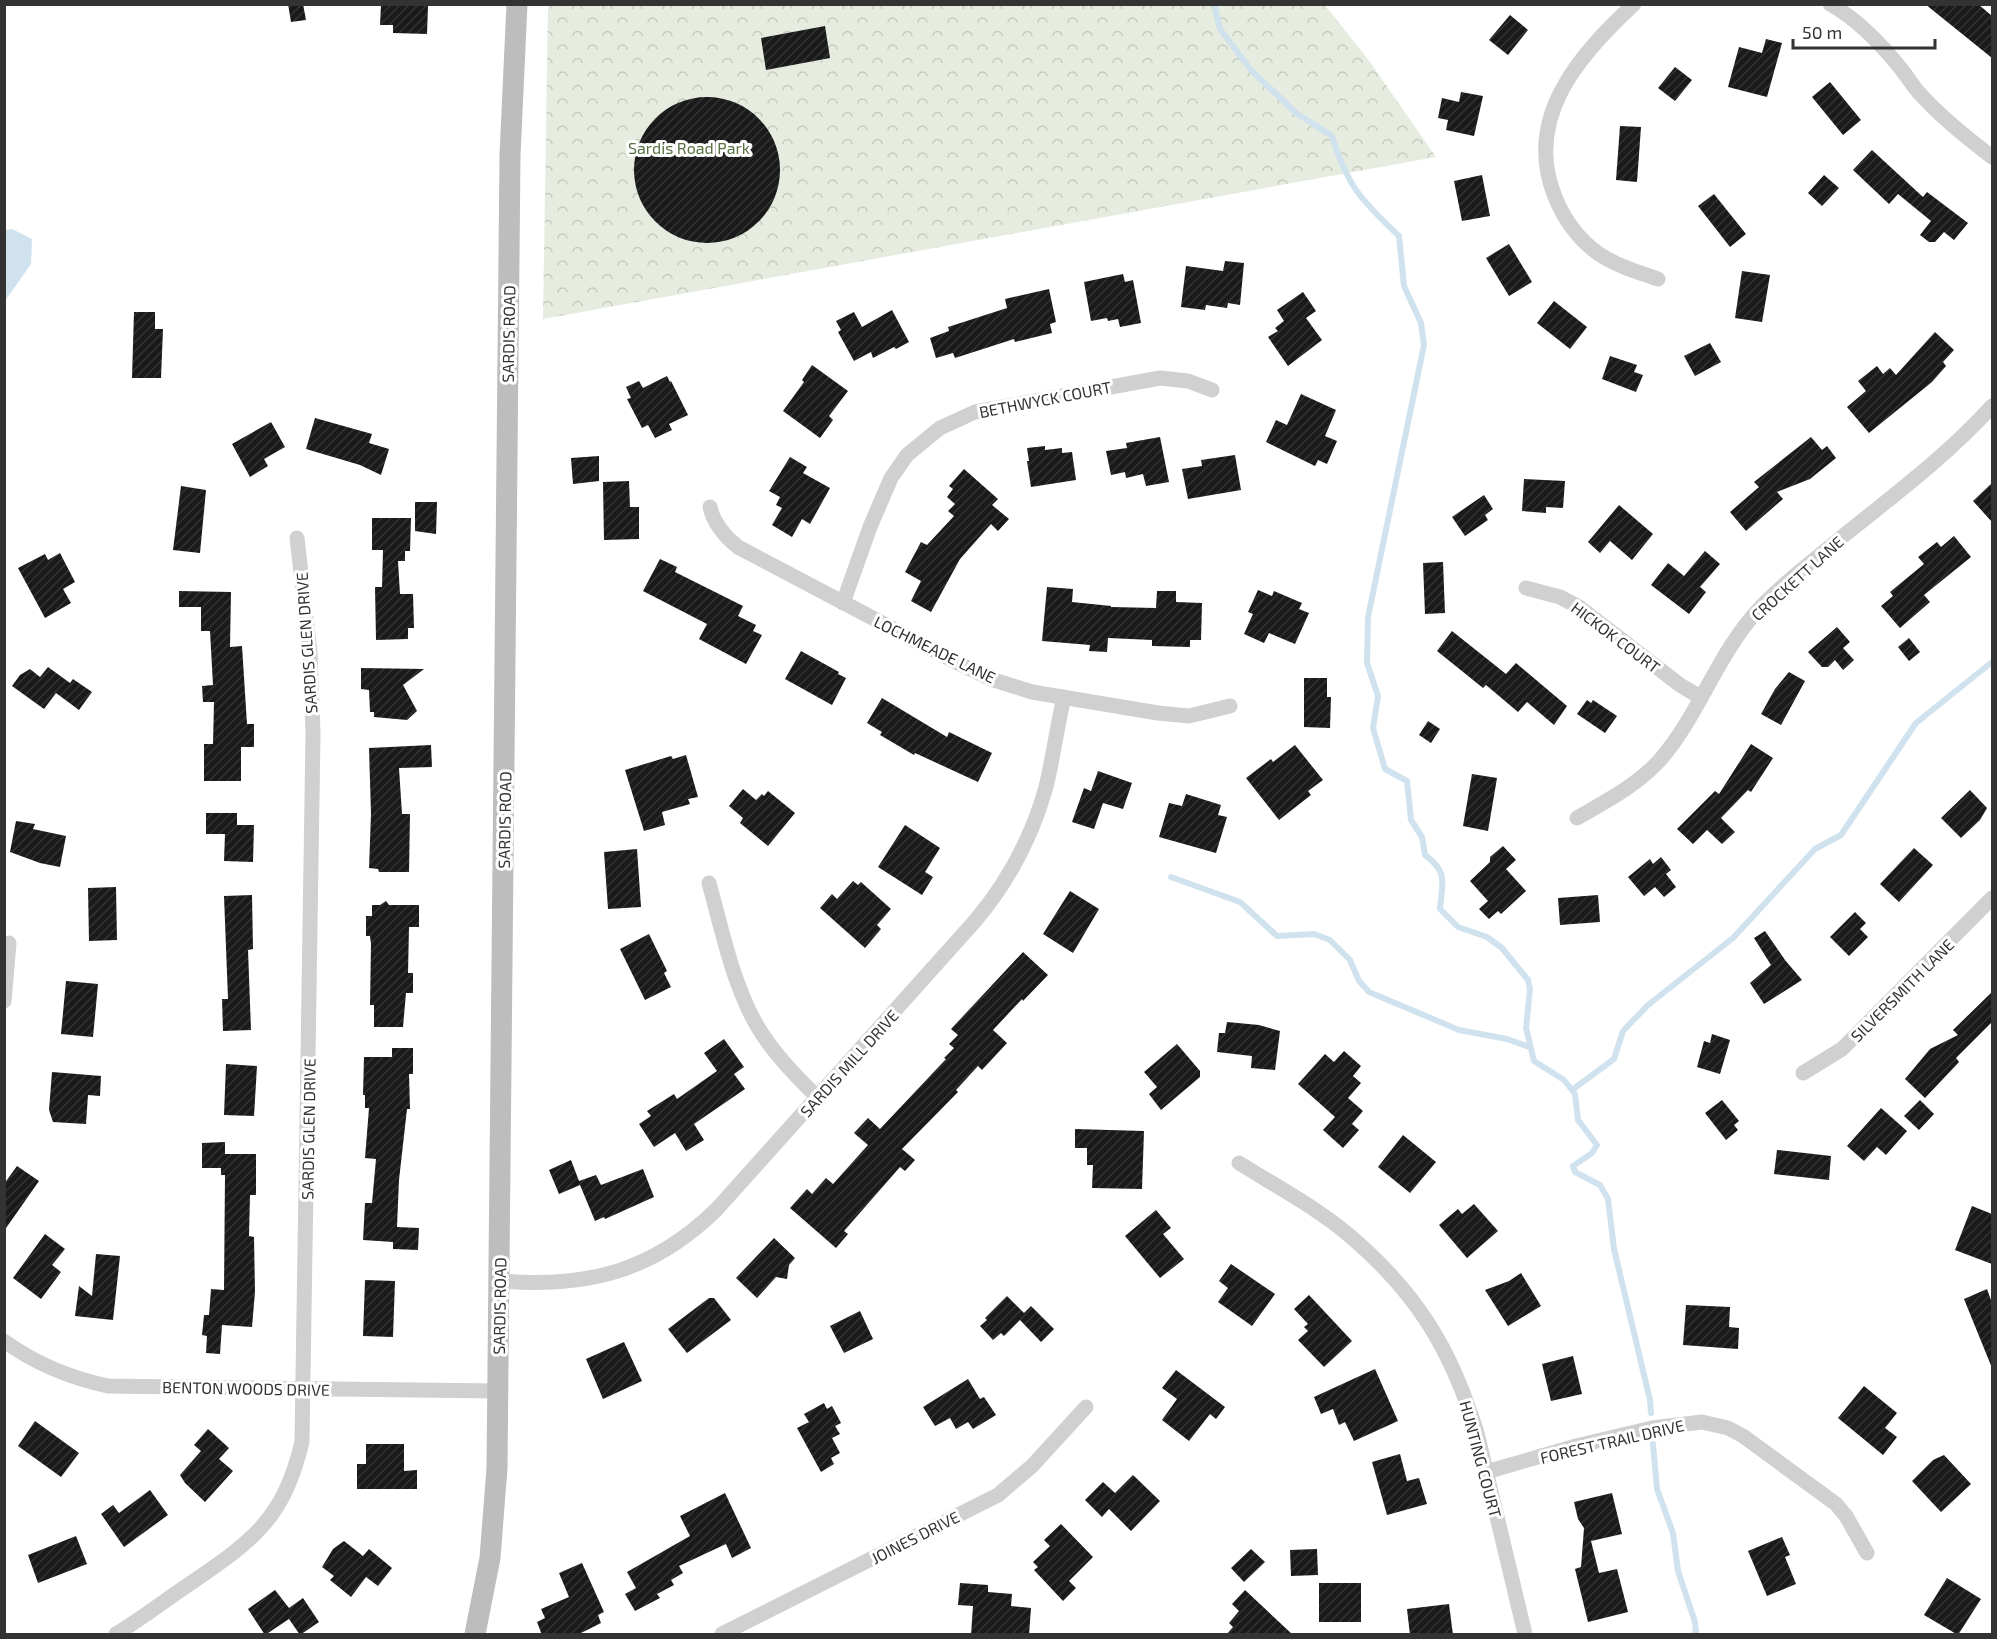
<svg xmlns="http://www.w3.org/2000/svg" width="1997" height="1639" viewBox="0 0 1997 1639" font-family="'Exo 2',sans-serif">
<defs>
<pattern id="park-crowns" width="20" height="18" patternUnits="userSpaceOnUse" patternTransform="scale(1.5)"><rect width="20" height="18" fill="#e6ecdf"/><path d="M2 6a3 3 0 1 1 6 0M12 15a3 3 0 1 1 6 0" fill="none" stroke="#c6cbc0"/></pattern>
<pattern id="building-hatch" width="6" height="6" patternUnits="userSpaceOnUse" patternTransform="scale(1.5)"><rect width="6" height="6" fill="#1a1a1a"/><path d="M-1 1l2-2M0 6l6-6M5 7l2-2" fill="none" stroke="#333"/></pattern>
</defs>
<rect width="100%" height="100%" fill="#fff"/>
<polygon fill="url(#park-crowns)" points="548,5 1325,5 1370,62 1436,157 543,319"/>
<polygon fill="#cfe2ee" points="12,229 32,239 31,264 5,301 5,230"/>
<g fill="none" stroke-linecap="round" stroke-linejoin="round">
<g stroke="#cfe2ee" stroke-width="6">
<path d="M1214 4 1220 29 1251 70 1296 113 1332 136C1347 186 1362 201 1399 236L1404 286 1421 323 1424 345 1368 617 1367 663 1378 696 1373 728 1385 769 1407 781 1411 820 1422 837 1425 855C1449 873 1442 882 1440 909L1458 927 1487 937 1502 948 1528 980 1530 989 1526 1028 1534 1061 1564 1080 1572 1090 1575 1094 1578 1120 1597 1145 1592 1153 1573 1166 1575 1172 1600 1185 1608 1199 1614 1249 1650 1400 1651 1413"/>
<polyline points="1171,877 1240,902 1277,936 1314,934 1330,940 1350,960 1359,981 1369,992 1459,1030 1507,1039 1529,1047"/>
<polyline points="1572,1090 1614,1059 1623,1031 1648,1005 1733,938 1815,849 1841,835 1916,723 1992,662"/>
<polyline points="1653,1444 1657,1489 1673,1533 1678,1571 1695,1622 1696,1632 1694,1634"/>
</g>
</g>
<g fill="url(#building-hatch)">
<polygon points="288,4 303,4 306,20 291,22"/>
<polygon points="1925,4 1978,4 1992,16 1992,58"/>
<polygon points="381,5 428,6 427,34 393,33 393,25 380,25"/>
<polygon points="1510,15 1528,30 1508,55 1489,40"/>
<polygon points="825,26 830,58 766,70 761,38"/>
<polygon points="1766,39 1782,43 1767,97 1728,87 1739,47 1762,53"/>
<polygon points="1675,67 1692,80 1675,101 1658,88"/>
<polygon points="1830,82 1861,120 1843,135 1812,97"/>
<polygon points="1461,92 1483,96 1474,136 1446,130 1448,120 1438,118 1442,98 1459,102"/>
<circle cx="707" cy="170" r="73"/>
<polygon points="1620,126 1641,127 1637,182 1616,180"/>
<polygon points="1872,150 1923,197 1927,192 1968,223 1954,240 1944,232 1935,242 1929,242 1920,235 1931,221 1898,194 1889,204 1853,170"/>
<polygon points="1482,175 1490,216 1462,221 1454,181"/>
<polygon points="1824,175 1839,188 1822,206 1808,193"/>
<polygon points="1714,194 1746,234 1730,247 1698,206"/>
<polygon points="1509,244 1532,282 1509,296 1486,258"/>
<polygon points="1225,261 1244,263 1240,305 1228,303 1227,308 1206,305 1205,310 1181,307 1186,266 1223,271"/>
<polygon points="1742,271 1770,275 1762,322 1735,318"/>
<polygon points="1123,274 1125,282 1133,280 1141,323 1120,327 1118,319 1108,321 1107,318 1091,321 1084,282"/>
<polygon points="1049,289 1056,322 1050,324 1052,333 1015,342 1014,339 955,358 953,353 936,358 930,338 949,331 948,327 1007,308 1005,299"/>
<polygon points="1303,292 1316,311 1306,318 1322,340 1288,366 1268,337 1278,331 1275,328 1284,321 1277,310"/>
<polygon points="1554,301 1587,327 1570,349 1537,323"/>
<polygon points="892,310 909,342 896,349 894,347 873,358 871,352 854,361 838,332 841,330 836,321 854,312 862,327"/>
<polygon points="134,312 155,312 155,329 163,329 161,378 132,378"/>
<polygon points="1935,332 1954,350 1943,362 1946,366 1932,382 1869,433 1847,407 1866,391 1858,381 1877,366 1883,374 1890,368 1896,375"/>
<polygon points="1710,343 1721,362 1695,376 1684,356"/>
<polygon points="1610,356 1637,365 1634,372 1643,375 1636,392 1602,379"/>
<polygon points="812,365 848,391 829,416 833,420 820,438 783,411 804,382 802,380"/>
<polygon points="667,376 670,382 671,381 688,415 669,424 672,430 655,438 648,425 642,428 627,399 631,398 626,387 639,381 643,388"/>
<polygon points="1301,394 1336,410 1325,436 1337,441 1327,464 1318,460 1315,466 1266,442 1276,420 1287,425"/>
<polygon points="315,418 372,434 369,443 389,449 381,475 360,465 306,449"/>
<polygon points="271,422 285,447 264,459 268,466 250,477 232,444"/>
<polygon points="1160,437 1169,482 1146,486 1143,474 1126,478 1125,472 1111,475 1106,451 1127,448 1126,443"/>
<polygon points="1811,437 1822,450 1827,446 1836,458 1810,479 1777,492 1783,499 1746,531 1730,512 1759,487 1754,482"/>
<polygon points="1045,446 1045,450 1062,448 1062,453 1072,452 1076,480 1031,487 1027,461 1029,461 1027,448"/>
<polygon points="1235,455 1241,490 1188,499 1182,469 1202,466 1201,460"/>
<polygon points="599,456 599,481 573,484 571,458"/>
<polygon points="790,457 807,467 803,473 830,488 810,524 802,519 792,537 772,525 782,508 776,505 780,497 769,491"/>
<polygon points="964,469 998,499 992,505 1009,519 998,531 991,524 960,559 931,612 911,601 921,581 905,572 921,542 927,545 954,516 948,511 955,504 947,497 953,489 949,486"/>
<polygon points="1524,479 1565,481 1563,508 1546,507 1546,513 1522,511"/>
<polygon points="629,481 630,507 639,507 639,539 604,540 603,482"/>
<polygon points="1992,483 1992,522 1973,501"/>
<polygon points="181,486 206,490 200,553 173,550"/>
<polygon points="1484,495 1493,509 1485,515 1488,520 1465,536 1452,517"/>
<polygon points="415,502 437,502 436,534 415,531"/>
<polygon points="1619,505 1653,534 1632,560 1610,541 1600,553 1588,542"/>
<polygon points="372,518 411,518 410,551 405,551 405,561 398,561 400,594 413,594 414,628 408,628 408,639 376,640 375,587 382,587 383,550 372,550"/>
<polygon points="1954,536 1971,557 1924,595 1930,602 1900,628 1881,606 1893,596 1890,592 1924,564 1918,557 1937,542 1941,547"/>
<polygon points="1705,551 1720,564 1700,587 1706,592 1689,614 1651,585 1668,563 1684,576"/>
<polygon points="60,553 75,582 63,589 71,603 45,618 18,568 45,554 48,560"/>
<polygon points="660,559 677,567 675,572 743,606 738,616 756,625 753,631 762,635 746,664 699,639 707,624 643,591"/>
<polygon points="1443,562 1445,613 1425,614 1423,563"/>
<polygon points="1047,587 1073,589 1072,602 1111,606 1111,607 1156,608 1157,591 1176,591 1176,602 1202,603 1201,640 1190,640 1190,647 1152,646 1152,640 1108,638 1107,652 1089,651 1090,645 1042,641"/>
<polygon points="1258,590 1272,596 1274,591 1302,603 1299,609 1309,613 1295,644 1269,633 1264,643 1244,634 1253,614 1248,612"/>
<polygon points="179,591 231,592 230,647 242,646 247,724 254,724 254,747 241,747 241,781 204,781 204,744 213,744 214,702 203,702 202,686 213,685 210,631 201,631 201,607 179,607"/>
<polygon points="1837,627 1850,642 1843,648 1854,660 1843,670 1835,660 1828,667 1822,667 1808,652"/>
<polygon points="1452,631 1506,674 1516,663 1567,706 1554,725 1527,702 1518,712 1486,685 1483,688 1437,651"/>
<polygon points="1909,638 1920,652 1909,661 1898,647"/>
<polygon points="801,651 839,672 838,674 846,678 832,705 785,679"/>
<polygon points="48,667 70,683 73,679 92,692 79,710 56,693 44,709 12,686 20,675 30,669 40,677"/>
<polygon points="361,668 424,669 403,685 417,711 407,720 374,717 374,712 370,712 369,690 361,689"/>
<polygon points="1789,672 1805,681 1781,725 1761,714 1775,689"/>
<polygon points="1304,678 1327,678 1327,697 1331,697 1330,728 1304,727"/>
<polygon points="882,698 947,737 949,732 992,753 978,782 915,753 914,755 880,735 882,732 867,723"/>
<polygon points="1587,700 1591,703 1593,700 1617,716 1605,733 1577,714"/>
<polygon points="1428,721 1440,729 1431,743 1419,735"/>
<polygon points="1751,744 1773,758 1751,792 1748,790 1721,818 1735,832 1722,844 1707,830 1693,844 1677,829 1715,791 1719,794"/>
<polygon points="431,745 432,767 399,768 402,814 410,814 409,872 379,872 378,869 369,868 371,814 369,748"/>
<polygon points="1295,745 1323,780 1308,791 1311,795 1279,820 1246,778 1271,759 1273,762"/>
<polygon points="686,755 698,797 688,799 690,804 662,812 665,825 644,831 625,770 671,756 673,759"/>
<polygon points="1098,771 1132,783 1123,809 1103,803 1094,829 1072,822 1084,788 1091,791"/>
<polygon points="1472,774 1497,778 1488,831 1463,826"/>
<polygon points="743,789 756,800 762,794 764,796 768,791 795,813 768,846 740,823 743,818 729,806"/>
<polygon points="1970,790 1987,808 1980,820 1961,838 1941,818"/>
<polygon points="1186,794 1221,805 1218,815 1227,817 1216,853 1159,837 1169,803 1182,806"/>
<polygon points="206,813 237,813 237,825 254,825 253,862 224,861 225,834 206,834"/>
<polygon points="16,821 35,824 33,829 66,836 60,867 40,863 10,852"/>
<polygon points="905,825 940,848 925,872 933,877 922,895 878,867"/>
<polygon points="1503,846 1516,860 1506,869 1526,891 1501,914 1498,911 1489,919 1479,909 1488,901 1470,881 1490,862 1490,857"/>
<polygon points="1914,848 1933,865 1899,902 1880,884"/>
<polygon points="637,849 641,907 608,909 604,852"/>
<polygon points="1661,857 1671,870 1666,874 1676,887 1664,897 1655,887 1644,896 1628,877 1650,859 1653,864"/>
<polygon points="853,881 858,885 861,882 891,909 877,925 881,929 865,948 820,908 832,894 837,899"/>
<polygon points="116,887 117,940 89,941 88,888"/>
<polygon points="1070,891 1099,909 1073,953 1043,934"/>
<polygon points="252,895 253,949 248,950 251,1030 223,1031 222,999 228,999 224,896"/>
<polygon points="1598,895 1600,922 1560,925 1558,898"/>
<polygon points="386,901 389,905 419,905 419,927 409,927 408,973 413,973 413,993 406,993 403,1027 374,1027 374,1005 370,1005 371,944 370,936 366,936 366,916 372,916 372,905 380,905"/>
<polygon points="1855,912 1866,923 1860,929 1868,937 1849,956 1830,937"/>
<polygon points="1765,931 1785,960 1802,980 1764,1004 1750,983 1771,965 1754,938"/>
<polygon points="649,934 667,971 664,973 671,987 645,1000 620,949"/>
<polygon points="1023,952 1048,975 1023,1001 1022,999 993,1030 1007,1043 982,1070 978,1066 956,1090 958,1092 902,1149 915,1160 905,1171 900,1167 844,1231 848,1234 836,1248 790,1208 807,1189 812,1194 826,1178 833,1184 868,1145 854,1133 868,1118 880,1129 946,1059 944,1058 954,1048 949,1044 958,1035 951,1029"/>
<polygon points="66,981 98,984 93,1037 61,1034"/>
<polygon points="1992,992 1992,1022 1956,1058 1959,1062 1925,1098 1905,1079 1930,1049 1958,1035 1953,1030"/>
<polygon points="1227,1022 1259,1025 1280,1031 1275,1070 1251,1068 1252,1056 1217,1052 1219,1033 1225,1033"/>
<polygon points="1712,1034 1730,1040 1720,1074 1697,1067 1704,1041 1710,1043"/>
<polygon points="724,1039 744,1067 734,1074 745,1089 694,1124 704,1140 686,1151 675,1133 654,1147 639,1124 651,1116 647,1111 674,1094 677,1099 717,1071 704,1053"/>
<polygon points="1177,1044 1200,1071 1200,1077 1161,1110 1149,1094 1157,1087 1144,1072"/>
<polygon points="392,1048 413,1048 413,1074 409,1074 410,1109 407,1109 399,1180 397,1227 419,1228 418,1250 393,1249 393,1242 363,1240 365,1203 372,1203 376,1159 365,1158 369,1108 365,1108 365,1095 363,1095 364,1057 392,1057"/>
<polygon points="1344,1051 1361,1066 1353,1076 1361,1083 1348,1098 1363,1111 1352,1124 1359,1130 1343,1148 1323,1130 1335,1117 1298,1084 1325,1054 1334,1062"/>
<polygon points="226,1064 257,1066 254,1116 224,1115"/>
<polygon points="52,1072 101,1076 100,1096 88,1095 86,1124 53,1122 49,1110"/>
<polygon points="1722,1100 1739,1121 1734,1125 1738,1130 1726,1140 1705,1113"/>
<polygon points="1920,1100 1934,1114 1919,1130 1904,1116"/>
<polygon points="1881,1108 1907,1131 1886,1155 1877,1147 1864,1161 1847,1146"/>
<polygon points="1075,1129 1144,1131 1142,1189 1092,1188 1093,1165 1087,1165 1087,1148 1075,1148"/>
<polygon points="1403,1135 1436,1162 1410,1193 1378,1167"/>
<polygon points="225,1142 225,1154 256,1154 256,1195 250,1195 249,1236 254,1237 255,1292 252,1327 222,1325 220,1354 206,1353 207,1336 202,1335 204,1315 209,1315 211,1289 224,1290 225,1175 221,1175 221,1168 202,1168 202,1143"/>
<polygon points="1777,1150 1831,1156 1829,1180 1774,1174"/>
<polygon points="571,1160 579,1181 596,1175 601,1185 643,1169 654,1197 605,1219 604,1217 595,1221 580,1185 559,1194 549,1170"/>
<polygon points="17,1166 39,1181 4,1231 4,1184"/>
<polygon points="1474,1204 1498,1231 1467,1258 1439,1225 1458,1209 1462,1214"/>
<polygon points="1972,1206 1992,1214 1992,1264 1955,1250"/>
<polygon points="1156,1210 1171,1228 1163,1234 1184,1259 1160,1278 1125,1236"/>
<polygon points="45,1234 65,1249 52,1265 61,1272 41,1299 13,1278"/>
<polygon points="774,1238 795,1258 789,1265 787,1279 776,1277 757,1298 736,1278"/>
<polygon points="96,1254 120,1256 113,1320 75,1316 79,1286 92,1296"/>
<polygon points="1231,1264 1275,1294 1252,1326 1218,1302 1228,1288 1219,1281"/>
<polygon points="1521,1273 1541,1306 1508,1326 1485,1290 1509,1281"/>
<polygon points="365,1280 395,1281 393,1337 363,1336"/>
<polygon points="1987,1289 1992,1303 1992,1368 1964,1299"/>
<polygon points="1309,1295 1352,1341 1324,1367 1298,1340 1308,1331 1304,1327 1308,1324 1294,1309"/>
<polygon points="1007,1296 1024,1313 1031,1306 1054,1329 1041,1342 1020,1320 1004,1336 1001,1333 993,1340 980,1326 987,1320 985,1318"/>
<polygon points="709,1298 714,1298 731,1320 687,1353 668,1329"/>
<polygon points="1686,1305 1730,1307 1729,1327 1739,1328 1738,1349 1683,1345"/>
<polygon points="860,1311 873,1339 844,1353 830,1326"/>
<polygon points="624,1342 642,1381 603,1399 586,1359"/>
<polygon points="1573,1356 1582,1394 1551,1401 1542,1364"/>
<polygon points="1375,1369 1398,1421 1354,1441 1345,1422 1339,1425 1333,1409 1321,1414 1314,1397"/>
<polygon points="1176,1370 1225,1407 1216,1419 1210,1414 1189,1441 1162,1420 1177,1399 1162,1388"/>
<polygon points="968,1379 980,1399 984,1397 996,1415 973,1429 968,1422 956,1429 950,1418 935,1426 923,1407"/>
<polygon points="1864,1386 1897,1413 1885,1428 1897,1437 1883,1455 1838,1418"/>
<polygon points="824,1403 827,1409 832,1406 841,1423 835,1426 840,1434 832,1438 840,1453 831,1458 834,1464 821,1472 797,1428 809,1422 804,1414"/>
<polygon points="35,1421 79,1453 61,1477 18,1446"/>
<polygon points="208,1429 229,1448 219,1459 233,1471 205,1502 185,1483 180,1475 201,1451 194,1445"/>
<polygon points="366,1444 404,1444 404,1471 417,1470 417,1489 357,1489 357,1464 366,1464"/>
<polygon points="1400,1454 1407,1481 1419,1478 1427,1504 1387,1515 1372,1462"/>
<polygon points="1944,1455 1971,1484 1941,1512 1912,1481 1933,1460"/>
<polygon points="1133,1475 1160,1501 1131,1531 1109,1509 1102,1517 1085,1500 1103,1482 1115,1493"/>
<polygon points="150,1490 168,1515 124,1547 101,1514 113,1505 119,1513"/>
<polygon points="725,1493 751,1548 732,1558 726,1544 679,1566 683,1573 671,1580 674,1585 657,1594 660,1598 635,1611 625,1594 636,1588 627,1572 690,1536 680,1516"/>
<polygon points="1612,1493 1622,1534 1591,1541 1599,1573 1617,1569 1628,1612 1588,1622 1575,1569 1581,1567 1584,1528 1578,1519 1574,1502"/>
<polygon points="1061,1524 1093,1557 1069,1581 1076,1588 1063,1601 1034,1570 1038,1567 1033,1562 1050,1546 1044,1540"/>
<polygon points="76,1536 87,1564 38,1583 28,1555"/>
<polygon points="1782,1537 1790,1555 1785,1557 1796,1584 1767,1596 1748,1551"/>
<polygon points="344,1541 363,1556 369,1549 392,1568 378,1586 366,1577 351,1597 330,1580 334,1576 322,1567 333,1549"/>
<polygon points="1251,1549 1265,1562 1244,1582 1231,1568"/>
<polygon points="1317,1549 1318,1575 1291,1576 1290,1550"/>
<polygon points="582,1563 604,1612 598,1615 601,1623 577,1635 542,1635 537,1622 545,1618 541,1609 569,1597 559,1573"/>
<polygon points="1947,1578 1981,1599 1958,1635 1924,1615"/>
<polygon points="960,1583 988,1585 988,1592 1012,1594 1011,1606 1031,1608 1029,1635 971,1635 973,1606 958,1605"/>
<rect x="1319" y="1583" width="42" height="39"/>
<polygon points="275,1590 289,1608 303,1598 319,1622 300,1635 289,1619 265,1635 248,1609"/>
<polygon points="1245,1590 1293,1635 1226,1635 1233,1627 1229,1623 1239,1611 1232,1604"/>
<polygon points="1449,1604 1453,1635 1410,1635 1407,1609"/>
</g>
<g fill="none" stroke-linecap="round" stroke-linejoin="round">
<g stroke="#d0d0d0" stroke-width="15">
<path d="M1634 4C1579 55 1523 118 1555 197 1564 219 1579 240 1599 254 1617 266 1638 272 1658 279"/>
<path d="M1830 4C1859 20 1882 45 1902 70 1909 79 1914 88 1922 96 1943 119 1967 138 1992 157"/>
<path d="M710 507C713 522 725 537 738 547L958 663 991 679 1032 692 1158 713 1189 716 1230 706"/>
<polyline points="1526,588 1560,597 1579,607 1680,685 1700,697"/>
<polyline points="843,603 870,527 891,478 907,455 940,428 975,412 1160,378 1188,381 1212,390"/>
<path d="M1577 818C1606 801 1636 786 1659 761 1699 716 1717 654 1759 609 1781 586 1806 566 1831 546 1886 501 1944 459 1992 406"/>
<path d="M709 883C722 930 732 981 756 1024 772 1052 795 1075 818 1098"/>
<polyline points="4,1001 9,943"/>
<polyline points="1803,1073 1842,1049 1992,898"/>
<path d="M1239 1163C1276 1186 1317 1208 1350 1236 1417 1293 1451 1349 1477 1433L1525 1634"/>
<path d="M500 1281C587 1288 652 1272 716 1210L975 921C1008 882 1032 837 1046 787 1053 758 1057 727 1064 697"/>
<path d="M4 1341C36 1364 70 1378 108 1386L497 1391"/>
<polyline points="1486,1472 1576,1446 1652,1428 1702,1422 1728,1428 1743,1436 1836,1504 1846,1516 1867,1553"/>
<path d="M116 1634C141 1619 164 1601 188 1585 252 1541 283 1521 302 1442L313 734 310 652 297 538"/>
<polyline points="722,1634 998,1495 1032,1466 1086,1407"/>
</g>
<polyline stroke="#bdbdbd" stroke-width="21" points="475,1634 490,1558 497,1468 510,155 517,4"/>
</g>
<g text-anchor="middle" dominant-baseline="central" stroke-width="6" stroke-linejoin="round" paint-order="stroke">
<g font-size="16" fill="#56703f" stroke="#fff">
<text x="689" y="147">Sardis Road Park</text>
</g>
<g font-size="16" fill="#333" stroke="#fff">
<text transform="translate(508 334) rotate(-89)">SARDIS ROAD</text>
<text transform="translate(1045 399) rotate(-11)">BETHWYCK COURT</text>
<text transform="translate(1797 578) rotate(-42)">CROCKETT LANE</text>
<text transform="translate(1616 637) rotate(37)">HICKOK COURT</text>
<text transform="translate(306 643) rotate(-94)">SARDIS GLEN DRIVE</text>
<text transform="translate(935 649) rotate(26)">LOCHMEADE LANE</text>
<text transform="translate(504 820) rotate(-89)">SARDIS ROAD</text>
<text transform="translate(1902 990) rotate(-45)">SILVERSMITH LANE</text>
<text transform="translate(849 1063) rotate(-48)">SARDIS MILL DRIVE</text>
<text transform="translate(308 1129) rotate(-89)">SARDIS GLEN DRIVE</text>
<text transform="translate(499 1306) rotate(-89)">SARDIS ROAD</text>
<text transform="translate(246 1388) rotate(1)">BENTON WOODS DRIVE</text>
<text transform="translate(1612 1441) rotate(-13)">FOREST TRAIL DRIVE</text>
<text transform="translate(1481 1459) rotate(75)">HUNTING COURT</text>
<text transform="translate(915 1537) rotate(-27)">JOINES DRIVE</text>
</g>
</g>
<rect width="1997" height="1639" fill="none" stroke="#333333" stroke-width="12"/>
<path d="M1793 39v9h142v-9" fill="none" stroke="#333333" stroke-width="3"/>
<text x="1802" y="39" font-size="18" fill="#333333" stroke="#ffffff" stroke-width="4.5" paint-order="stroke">50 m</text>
</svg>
